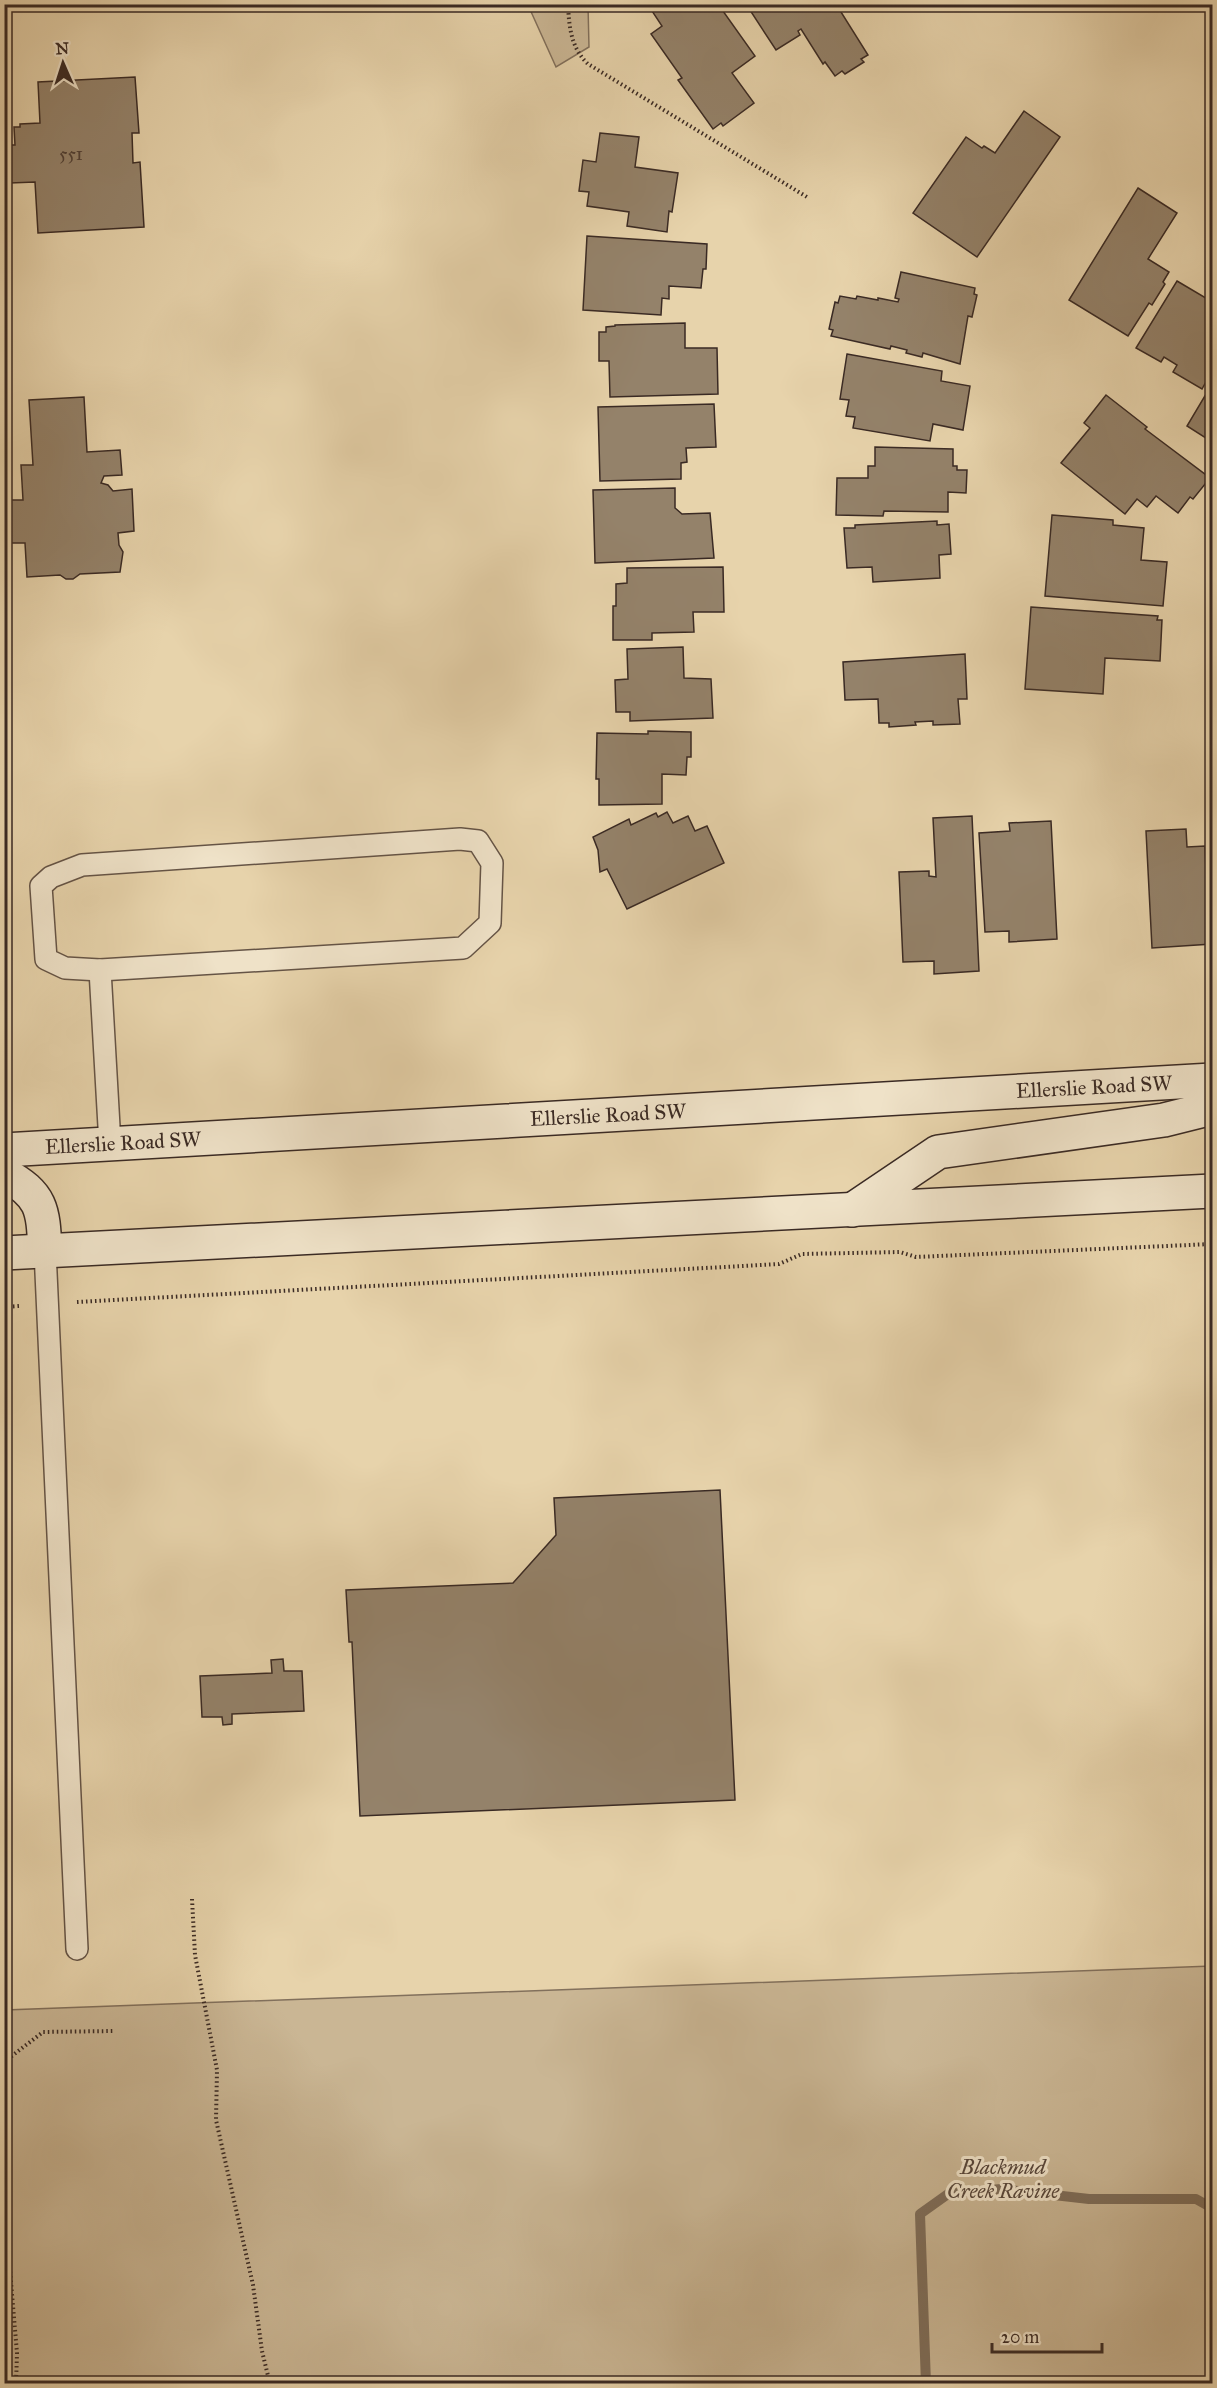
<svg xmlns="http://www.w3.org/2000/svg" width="1217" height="2388" viewBox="0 0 1217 2388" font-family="'IM FELL Great Primer',serif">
<rect width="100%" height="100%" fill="#e7d3ab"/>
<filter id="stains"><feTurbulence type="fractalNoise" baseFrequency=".00333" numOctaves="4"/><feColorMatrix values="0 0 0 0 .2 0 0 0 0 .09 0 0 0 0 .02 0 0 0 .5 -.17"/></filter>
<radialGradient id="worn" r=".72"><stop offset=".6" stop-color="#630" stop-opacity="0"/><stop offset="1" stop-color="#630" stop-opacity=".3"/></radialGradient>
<g fill="#cab694" stroke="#82705c" stroke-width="1.5">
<polygon points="528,5 588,5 589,47 556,67"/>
<polygon points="1212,1966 1212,2383 5,2383 5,2010"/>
</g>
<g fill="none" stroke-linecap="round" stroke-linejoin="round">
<polyline stroke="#7e6d59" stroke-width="10" points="926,2384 920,2214 948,2194 1001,2189 1089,2199 1196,2199 1212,2208"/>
</g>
<g fill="#94826a" stroke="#3a2a24" stroke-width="1.5">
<polygon points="661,4 718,4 755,56 732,73 754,103 723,126 721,123 713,129 678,80 682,78 651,34 662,26 652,11"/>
<polygon points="746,4 836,4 868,55 861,59 864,62 845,74 842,71 835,76 825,62 823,64 801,29 798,31 800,35 776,50"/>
<polygon points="135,77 139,133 132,133 133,163 140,162 144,227 38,233 35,182 10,183 8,145 15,145 14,127 20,127 20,124 40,123 38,82"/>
<polygon points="1024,111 1060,137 977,257 913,213 966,137 982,148 984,146 995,153"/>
<polygon points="600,133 639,137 635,167 678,173 672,212 669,211 667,232 627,226 629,212 587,206 589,192 579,191 583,160 596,162"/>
<polygon points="1138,188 1177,213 1148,259 1169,272 1163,282 1165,284 1152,305 1149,303 1128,336 1069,300"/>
<polygon points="587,236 707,244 706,269 703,269 701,288 669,286 669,299 662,298 661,315 583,310"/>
<polygon points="901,272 975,288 974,294 977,295 972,317 968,316 960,364 923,353 922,357 906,353 907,350 891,346 890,349 831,336 833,330 829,329 835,302 838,303 840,296 856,299 857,296 878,300 878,298 898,302 899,299 895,298"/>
<polygon points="1177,281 1209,300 1212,294 1212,371 1202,389 1173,372 1177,365 1164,357 1161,362 1136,348"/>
<polygon points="685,323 685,348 717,348 718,394 610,397 609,361 599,361 599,332 606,332 606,327 615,326 615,325"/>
<polygon points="847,354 942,371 941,381 970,386 963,430 933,424 930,441 853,428 855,417 846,416 849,400 840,399"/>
<polygon points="1212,384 1212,442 1187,426"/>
<polygon points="1106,395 1147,427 1145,429 1210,478 1193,499 1190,497 1178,513 1156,496 1147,507 1137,499 1125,514 1061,463 1090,428 1084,423"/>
<polygon points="84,397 87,452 120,450 122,475 104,476 101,483 108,485 113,491 132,489 134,531 118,533 119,545 123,552 120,572 80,574 73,579 66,579 60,575 27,577 25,543 11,543 10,534 4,529 4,515 9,512 8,500 23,500 21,465 33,465 29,400"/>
<polygon points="714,404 716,447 686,448 687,462 681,463 681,479 600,481 598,407"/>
<polygon points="875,447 953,449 953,466 957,466 957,470 967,470 966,493 948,492 948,512 884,511 883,516 836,515 837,478 868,478 868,466 875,466"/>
<polygon points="675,488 675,508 682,514 710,513 714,558 595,563 593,490"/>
<polygon points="1052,515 1113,520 1113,525 1144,528 1141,560 1167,562 1163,606 1045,596"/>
<polygon points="937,521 937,525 949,524 951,554 939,555 940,578 873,582 872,567 847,568 844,528 855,528 855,525"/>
<polygon points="723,567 724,612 693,612 694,632 652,633 652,640 613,640 613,606 616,606 616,584 627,583 627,568"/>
<polygon points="1031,607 1158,616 1157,620 1162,620 1160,661 1105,658 1103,694 1025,689"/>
<polygon points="683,647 684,678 711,679 713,718 630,721 630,712 616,712 615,680 628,679 627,649"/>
<polygon points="965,654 967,699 958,699 960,724 933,725 933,721 915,722 916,725 889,727 889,723 879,723 878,699 845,700 843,662"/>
<polygon points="648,731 691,732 691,757 687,757 686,775 662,774 662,804 599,805 599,779 596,779 597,733 648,734"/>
<polygon points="667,812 673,823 688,816 695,831 707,826 724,863 627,909 607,869 600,872 598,850 593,837 629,819 631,825 656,813 658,817"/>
<polygon points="972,816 979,971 934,974 934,961 903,962 899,872 929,871 929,876 936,877 933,818"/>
<polygon points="1051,821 1057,939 1009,942 1009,931 985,932 979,833 1010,831 1009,823"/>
<polygon points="1186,829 1187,847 1205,846 1206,871 1212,871 1212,944 1152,948 1146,831"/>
<polygon points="720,1490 735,1800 360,1816 352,1642 349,1642 346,1590 513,1583 556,1535 554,1498"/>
<polygon points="283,1659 284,1671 302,1671 304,1711 232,1714 232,1724 223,1725 222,1717 202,1717 200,1676 272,1673 271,1660"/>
</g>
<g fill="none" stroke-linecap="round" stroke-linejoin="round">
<defs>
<g id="service">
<polygon points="460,839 478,841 492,863 490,923 463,948 100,970 65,968 46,959 41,886 51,877 82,865"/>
<polyline points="100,970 110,1144"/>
<polyline points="45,1251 77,1949"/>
</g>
<g id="secondary">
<polyline points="4,1150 1212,1080"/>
<path d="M4 1174C43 1195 43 1210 45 1251"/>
<polyline points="852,1210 938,1152 1164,1120 1212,1108"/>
<polyline points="4,1253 1212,1191"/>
</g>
</defs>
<use href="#service" stroke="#655446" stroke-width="24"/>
<use href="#secondary" stroke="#3a2a24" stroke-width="36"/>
<g stroke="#3a2a24" stroke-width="4" stroke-dasharray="1.5 3" stroke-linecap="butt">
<path d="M568 4C569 27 571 48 588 64L807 197"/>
<polyline points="77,1302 779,1264 802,1254 900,1252 916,1257 1212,1244"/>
<polyline points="4,1307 19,1306"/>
<polyline points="192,1899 195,1955 217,2070 216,2120 253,2285 262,2351 270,2384"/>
<polyline points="4,2062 43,2032 115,2031"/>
<polyline points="4,2200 17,2353 16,2384"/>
</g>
<use href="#service" stroke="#efe2c8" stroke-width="21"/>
<use href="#secondary" stroke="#efe2c8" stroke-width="33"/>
</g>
<g text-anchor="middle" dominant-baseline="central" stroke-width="6" stroke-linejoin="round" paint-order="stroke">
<g font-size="18" fill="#504036">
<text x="71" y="154">551</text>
</g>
<g font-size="21" fill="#3a2a24" stroke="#efe2c8">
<text transform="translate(1094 1087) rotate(-3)">Ellerslie Road SW</text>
<text transform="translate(608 1115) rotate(-3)">Ellerslie Road SW</text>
<text transform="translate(123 1143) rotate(-3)">Ellerslie Road SW</text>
</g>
<g font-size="21" font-style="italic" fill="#57463a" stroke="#efe2c8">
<text x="1003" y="2167">Blackmud<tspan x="1003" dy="24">Creek Ravine</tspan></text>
</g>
</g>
<rect width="1217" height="2388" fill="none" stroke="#e7d3ab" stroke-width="24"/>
<rect x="6" y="6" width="1205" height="2376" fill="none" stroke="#3a2a24" stroke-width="3"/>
<rect x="12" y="12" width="1193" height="2364" fill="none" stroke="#3a2a24" stroke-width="1.5"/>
<g transform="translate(63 63) rotate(357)" stroke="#efe2c8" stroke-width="4.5" paint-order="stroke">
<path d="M0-4.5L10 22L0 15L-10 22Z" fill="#3a2a24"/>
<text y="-9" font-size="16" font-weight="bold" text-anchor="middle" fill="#3a2a24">N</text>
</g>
<path d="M992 2343v9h110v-9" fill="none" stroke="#3a2a24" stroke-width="3"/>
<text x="1001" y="2343" font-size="18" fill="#3a2a24" stroke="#efe2c8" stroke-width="4.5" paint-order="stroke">20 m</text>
<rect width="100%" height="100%" filter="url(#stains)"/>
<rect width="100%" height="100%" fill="url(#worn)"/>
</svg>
